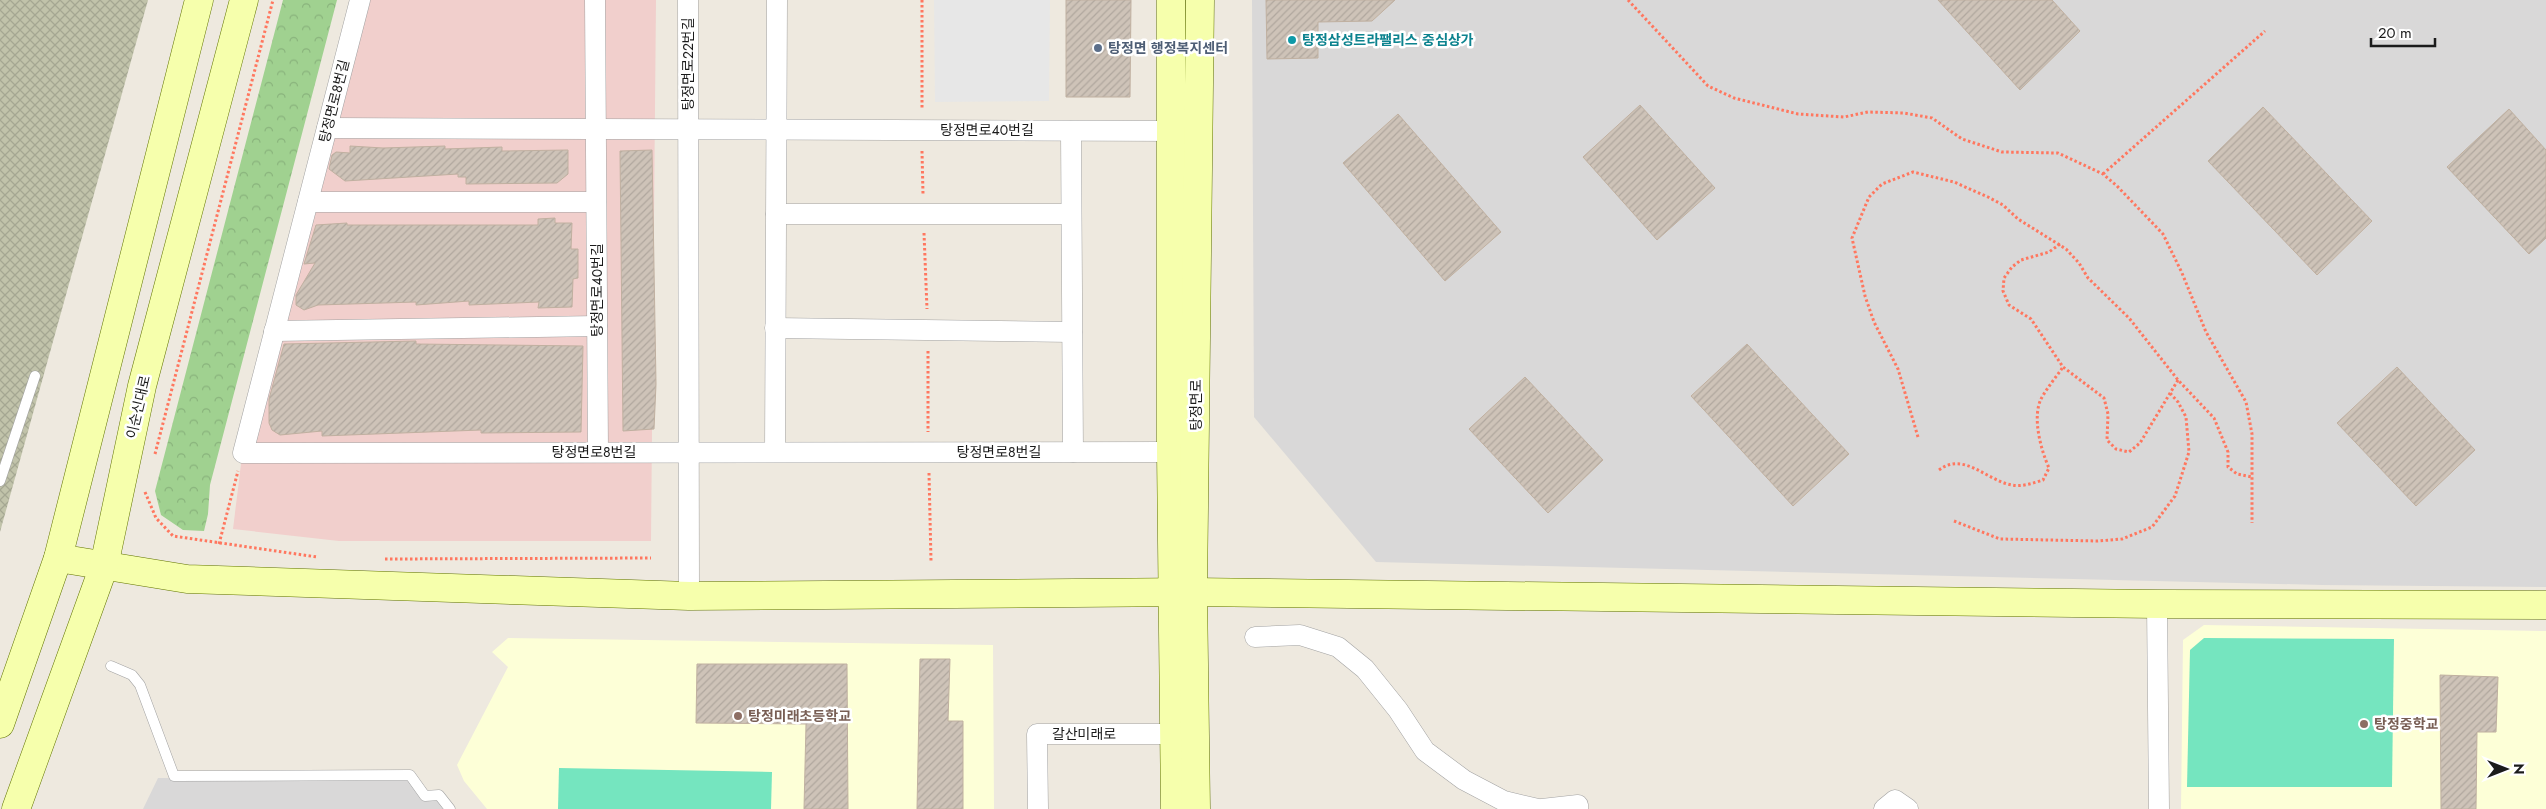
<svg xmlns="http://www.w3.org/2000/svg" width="2546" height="809" viewBox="0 0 2546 809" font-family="Jost,'Noto Sans KR',sans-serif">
<defs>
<pattern id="construction-cross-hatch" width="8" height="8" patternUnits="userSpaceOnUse" patternTransform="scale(1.25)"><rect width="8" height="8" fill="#c1c3aa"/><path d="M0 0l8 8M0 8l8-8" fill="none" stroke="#a5a792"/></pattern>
<pattern id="forest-crowns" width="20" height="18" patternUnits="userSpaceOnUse" patternTransform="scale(1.25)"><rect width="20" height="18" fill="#a0d190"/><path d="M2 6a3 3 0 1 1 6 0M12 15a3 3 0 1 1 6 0" fill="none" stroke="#89b37c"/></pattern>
<pattern id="building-hatch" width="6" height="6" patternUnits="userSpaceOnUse" patternTransform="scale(1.25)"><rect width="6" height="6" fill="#cec3b8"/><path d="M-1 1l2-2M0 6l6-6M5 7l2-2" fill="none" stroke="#b0a79e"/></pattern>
</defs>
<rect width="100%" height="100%" fill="#eee9df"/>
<g fill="#d9d8d8">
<polygon points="1252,0 2546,0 2546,587 2322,585 1376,562 1254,417"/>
<polygon points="158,778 407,779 422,800 437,800 444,809 143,809"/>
</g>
<polygon fill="#f1cfcc" points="363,0 656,0 651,541 339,541 233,529 242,456"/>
<g fill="#fdffd7">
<polygon points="2204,625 2546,631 2546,809 2181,809 2183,640"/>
<polygon points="508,638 993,645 994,809 487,809 464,781 457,765 508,667 492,652"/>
</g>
<polygon fill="url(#construction-cross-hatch)" points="0,0 148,0 0,532"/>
<polygon fill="url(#forest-crowns)" points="283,0 337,0 210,485 208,514 204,531 183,530 161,515 155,491"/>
<g fill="#75e5bf">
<polygon points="2204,638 2394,639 2392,787 2187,787 2190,650"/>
<polygon points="559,768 772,772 771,809 558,809"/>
</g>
<polygon fill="#e7e7e7" points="934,0 1050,0 1049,101 935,102"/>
<g fill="url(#building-hatch)" stroke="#c0b0a0">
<polygon points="1066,0 1131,0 1130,97 1066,97"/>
<polygon points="1266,0 1395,0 1372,21 1318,22 1318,58 1267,59"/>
<polygon points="1938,0 2052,0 2080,31 2020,90"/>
<polygon points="1640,105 1715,188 1657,240 1583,157"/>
<polygon points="2263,107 2372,221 2317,275 2208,161"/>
<polygon points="2509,109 2546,150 2546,238 2529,254 2447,167"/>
<polygon points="1398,114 1501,232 1445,281 1343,163"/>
<polygon points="350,146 383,148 445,146 445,149 502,147 502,151 568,150 568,174 557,183 466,184 466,177 458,177 458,174 345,181 329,169 332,155 336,152 350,153"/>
<polygon points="652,150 656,384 654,429 623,431 620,151"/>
<polygon points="555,218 555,223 572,223 571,249 578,249 578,278 573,279 572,307 538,308 539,302 469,305 469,301 416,305 416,302 318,305 304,310 296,305 296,295 315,263 304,264 316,225 347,223 347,225 538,225 538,219"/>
<polygon points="416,341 416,344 583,346 581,432 481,433 481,430 322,436 322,431 280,435 272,430 269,423 269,399 284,344"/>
<polygon points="1747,344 1849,454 1793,506 1691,396"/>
<polygon points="2397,367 2475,450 2416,506 2337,423"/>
<polygon points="1525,377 1603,460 1548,513 1469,429"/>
<polygon points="920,659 950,659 948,721 963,721 963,809 917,809"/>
<polygon points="697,664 847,664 848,809 804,809 806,724 696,723"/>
<polygon points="2440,675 2498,677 2496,732 2477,732 2476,809 2441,809"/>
</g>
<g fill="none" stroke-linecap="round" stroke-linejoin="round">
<defs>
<g id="lane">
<polyline points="0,481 35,376"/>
<polyline points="111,666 132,675 140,685 174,776 410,775 425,796 439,795 450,809"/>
</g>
<g id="street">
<polyline points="360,0 243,453 1171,452"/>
<polyline points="595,0 598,452"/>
<polyline points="688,0 689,596"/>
<polyline points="327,128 1183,131"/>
<polyline points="1071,131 1073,452"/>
<polyline points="308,202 596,202"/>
<polyline points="776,214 1071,214"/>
<polyline points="775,328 1072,332"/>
<polyline points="274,331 597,326"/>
<polyline points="775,452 777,0"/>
<polyline points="2157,604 2159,809"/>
<polyline points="1255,637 1300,635 1338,647 1365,669 1398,710 1425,751 1464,780 1504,801 1538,809"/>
<polyline points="1038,809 1037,734 1175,734"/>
<polyline points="1542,809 1578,805 1578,809"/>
<polyline points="1884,809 1895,800 1908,809"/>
</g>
<g id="secondary">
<polyline points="1171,0 1171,452 1175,809"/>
<polyline points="58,558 187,579 689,596 1193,592 2157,604 2546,605"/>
<polyline points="0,724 58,558 199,0"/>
<polyline points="16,809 104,566 142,386 244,0"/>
<polyline points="1196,809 1193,592 1200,0"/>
</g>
</defs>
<use href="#lane" stroke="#a2a2a2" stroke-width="11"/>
<use href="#street" stroke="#a2a2a2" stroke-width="21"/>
<use href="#secondary" stroke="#617400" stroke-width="29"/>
<g stroke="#ff775f" stroke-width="3" stroke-dasharray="2.5 2.5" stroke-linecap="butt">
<polyline points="922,0 922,109"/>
<polyline points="1628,0 1708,86 1734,98 1798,114 1844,117 1868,112 1904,113 1932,118 1962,139 2002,152 2058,153 2103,174 2117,186 2163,234 2182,273 2206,332 2246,402 2252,434 2252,523"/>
<polyline points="922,151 923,194"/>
<polyline points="2103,174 2265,31"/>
<polyline points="924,233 927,309"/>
<polyline points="2060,244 2049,252 2021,260 2012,267 2004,278 2003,291 2009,305 2031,319 2063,367 2104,398 2108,414 2107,440 2116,449 2129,452 2140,443 2178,380"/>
<polyline points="928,351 928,432"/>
<polyline points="1918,437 1898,369 1874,322 1865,296 1852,238 1869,197 1882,184 1913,172 1954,182 1988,197 2003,205 2018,219 2066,249 2079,263 2088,278 2129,318 2178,380 2214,418 2228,452 2228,467 2237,474 2252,477"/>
<polyline points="155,454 273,0"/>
<path d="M1939 470C1964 451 1987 481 2012 485 2022 487 2034 483 2043 480L2049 468C2041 450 2032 418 2041 399 2047 388 2056 377 2063 367"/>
<polyline points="929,473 931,561"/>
<polyline points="145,492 156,518 173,536 317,557"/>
<polyline points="1954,521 2000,539 2098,541 2122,539 2152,527 2175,496 2189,452 2186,417 2178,402 2170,393"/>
<polyline points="219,544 238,471"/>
<polyline points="385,559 651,558"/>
</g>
<use href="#lane" stroke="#fff" stroke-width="10"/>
<use href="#street" stroke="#fff" stroke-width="20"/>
<use href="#secondary" stroke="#f6ffac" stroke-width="28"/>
</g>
<circle fill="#0f9aa8" stroke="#fff" stroke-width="2" cx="1292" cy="40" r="5"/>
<circle fill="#5c6f8a" stroke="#fff" stroke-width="2" cx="1098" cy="48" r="5"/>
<g fill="#8d6e63" stroke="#fff" stroke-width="2">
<circle cx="738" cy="716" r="5"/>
<circle cx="2364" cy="724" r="5"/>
</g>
<g text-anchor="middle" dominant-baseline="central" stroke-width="5" stroke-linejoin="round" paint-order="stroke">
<g font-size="14" font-weight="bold" fill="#0d838f" stroke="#fff" text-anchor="start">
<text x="1302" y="40">탕정삼성트라팰리스 중심상가</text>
</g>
<g font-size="14" font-weight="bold" fill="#4e5e75" stroke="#fff" text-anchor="start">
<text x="1108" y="48">탕정면 행정복지센터</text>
</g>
<g font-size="14" fill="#1b1b1b" stroke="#fff">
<text transform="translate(688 64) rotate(-90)">탕정면로22번길</text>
<text transform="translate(334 101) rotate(-76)">탕정면로8번길</text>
<text x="987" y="130">탕정면로40번길</text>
<text transform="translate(597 290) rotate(-90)">탕정면로40번길</text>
<text transform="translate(1196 405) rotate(-90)">탕정면로</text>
<text transform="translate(138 407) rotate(-77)">이순신대로</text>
<text x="594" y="452">탕정면로8번길</text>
<text x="999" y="452">탕정면로8번길</text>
<text x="1084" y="734">갈산미래로</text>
</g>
<g font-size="14" font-weight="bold" fill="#785e54" stroke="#fff" text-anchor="start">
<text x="748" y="716">탕정미래초등학교</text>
<text x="2374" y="724">탕정중학교</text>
</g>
</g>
<g transform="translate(2506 769) rotate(90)" stroke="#ffffff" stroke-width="4" paint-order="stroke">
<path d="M0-4L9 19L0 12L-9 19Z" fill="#1b1b1b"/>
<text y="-8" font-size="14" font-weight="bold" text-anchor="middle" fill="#1b1b1b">N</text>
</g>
<path d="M2371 38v8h64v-8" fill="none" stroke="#1b1b1b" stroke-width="2.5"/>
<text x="2378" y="38" font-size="15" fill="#1b1b1b" stroke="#ffffff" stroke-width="4" paint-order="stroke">20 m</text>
</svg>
